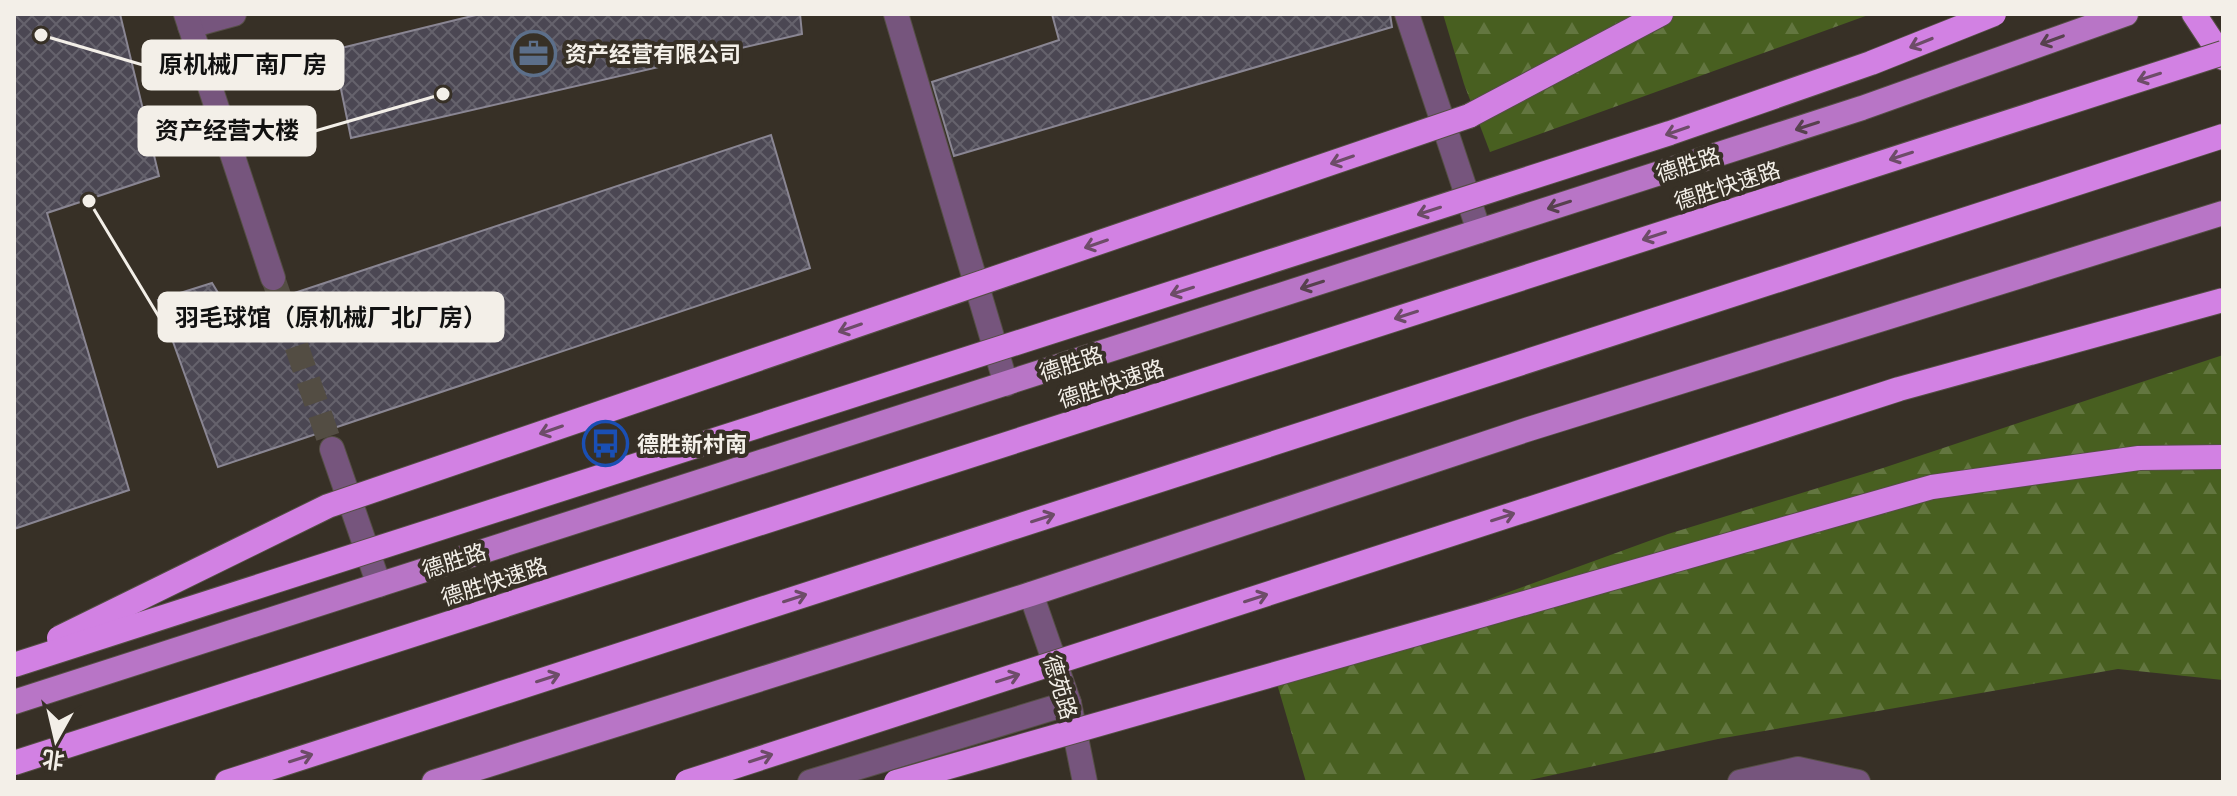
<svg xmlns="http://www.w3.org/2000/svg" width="2237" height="796" viewBox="0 0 2237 796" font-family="Ubuntu,'Noto Sans SC',sans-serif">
<defs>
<pattern id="forest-firs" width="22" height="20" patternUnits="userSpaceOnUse" patternTransform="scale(2)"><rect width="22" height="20" fill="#485f20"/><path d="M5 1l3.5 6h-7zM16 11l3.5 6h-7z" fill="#637640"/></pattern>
<pattern id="building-cross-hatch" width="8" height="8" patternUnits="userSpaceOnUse" patternTransform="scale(2)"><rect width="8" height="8" fill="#4b4753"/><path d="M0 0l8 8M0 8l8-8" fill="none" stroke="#65626c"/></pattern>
</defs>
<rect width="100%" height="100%" fill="#373026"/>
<g fill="url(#forest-firs)">
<polygon points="1443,14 1871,14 1490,152 1464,84"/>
<polygon points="2223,355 2223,680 2118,669 1718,739 1521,782 1306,782 1275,677 1668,534 1883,468"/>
</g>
<g fill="url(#building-cross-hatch)" stroke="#8a8693" stroke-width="2">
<polygon points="14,14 120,14 159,176 47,213 129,490 14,529"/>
<polygon points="480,14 800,14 802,34 351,138 333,50"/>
<polygon points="1052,14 1390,14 1392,27 954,156 932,82 1059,40"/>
<polygon points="771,135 810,268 218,467 158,300 212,283 231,314"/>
</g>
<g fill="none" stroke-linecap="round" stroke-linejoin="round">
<polyline stroke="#534d43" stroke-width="24" stroke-dasharray="24 12" stroke-linecap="butt" points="273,278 332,449"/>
<defs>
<g id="lane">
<polyline points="896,14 1006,384"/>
<polyline points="1407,14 1479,231"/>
<polyline points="190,26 234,14"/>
<polyline points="1740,782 1798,769 1858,782"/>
</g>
<g id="street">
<polyline points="186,14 273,278"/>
<polyline points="332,449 379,585"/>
<polyline points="1031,594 1069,703 1085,782"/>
<polyline points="810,782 1069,703"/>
</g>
<g id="primary">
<polyline points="14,702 1862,108 2126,14"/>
<polyline points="434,782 1031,594 1529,429 2223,213"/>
</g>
<g id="highway">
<polyline points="2194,14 2223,58"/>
<polyline points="1469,116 1661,14"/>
<polyline points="227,782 2223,136"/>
</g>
</defs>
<use href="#lane" stroke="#554f45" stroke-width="26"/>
<use href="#street" stroke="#554f45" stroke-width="26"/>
<use href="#primary" stroke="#554f45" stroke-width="26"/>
<use href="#highway" stroke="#554f45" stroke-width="26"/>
<use href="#lane" stroke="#76557d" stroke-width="24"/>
<use href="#street" stroke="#76557d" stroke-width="24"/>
<use href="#primary" stroke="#b875c6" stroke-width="24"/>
<use href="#highway" stroke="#d281e3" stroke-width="24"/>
<defs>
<g id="highway-bridge">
<polyline points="59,638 328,506 1469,116"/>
<polyline points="14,665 1670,133 1871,63 1994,14"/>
<polyline points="14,763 2223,53"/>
<polyline points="687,782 1899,389 2223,300"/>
<polyline points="896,782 1932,487 2139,458 2223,457"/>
</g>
</defs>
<use href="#highway-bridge" stroke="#554f45" stroke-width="26" stroke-linecap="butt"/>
<use href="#highway-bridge" stroke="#d281e3" stroke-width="24"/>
</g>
<defs><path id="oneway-shaft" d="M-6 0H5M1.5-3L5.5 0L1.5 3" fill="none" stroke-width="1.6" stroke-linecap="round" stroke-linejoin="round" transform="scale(2)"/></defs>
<g stroke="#57414e">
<use href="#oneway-shaft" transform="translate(2052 40) rotate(160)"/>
<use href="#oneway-shaft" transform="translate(1807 126) rotate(162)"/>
<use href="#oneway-shaft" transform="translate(1559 205) rotate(162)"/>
<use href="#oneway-shaft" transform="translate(1312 285) rotate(162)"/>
</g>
<g stroke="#6d4c68">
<use href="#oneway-shaft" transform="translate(1921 43) rotate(158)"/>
<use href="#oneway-shaft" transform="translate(2149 77) rotate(162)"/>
<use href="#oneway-shaft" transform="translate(1677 131) rotate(161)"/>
<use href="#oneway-shaft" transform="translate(1901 156) rotate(162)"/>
<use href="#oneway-shaft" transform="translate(1342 160) rotate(161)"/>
<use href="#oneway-shaft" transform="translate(1429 211) rotate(162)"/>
<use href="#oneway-shaft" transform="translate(1654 236) rotate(162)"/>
<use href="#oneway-shaft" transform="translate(1096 244) rotate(161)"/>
<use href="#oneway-shaft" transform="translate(1182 291) rotate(162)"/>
<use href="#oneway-shaft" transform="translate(1406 315) rotate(162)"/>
<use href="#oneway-shaft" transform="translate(850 328) rotate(161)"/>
<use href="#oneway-shaft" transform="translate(551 430) rotate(161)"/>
<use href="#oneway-shaft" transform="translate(1503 517) rotate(-18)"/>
<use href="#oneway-shaft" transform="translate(1043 518) rotate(-18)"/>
<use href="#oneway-shaft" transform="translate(795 598) rotate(-18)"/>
<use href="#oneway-shaft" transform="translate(1256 598) rotate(-18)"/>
<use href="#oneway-shaft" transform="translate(548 678) rotate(-18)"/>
<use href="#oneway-shaft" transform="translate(1008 678) rotate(-18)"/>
<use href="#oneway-shaft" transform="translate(301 758) rotate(-18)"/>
<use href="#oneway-shaft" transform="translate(761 758) rotate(-18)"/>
</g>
<defs>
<symbol id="office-ring" viewBox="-11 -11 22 22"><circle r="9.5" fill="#373026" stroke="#5c6f8a" stroke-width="1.5"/><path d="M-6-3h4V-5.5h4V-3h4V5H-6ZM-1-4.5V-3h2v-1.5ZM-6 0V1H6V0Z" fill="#5c6f8a"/></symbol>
<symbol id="bus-ring" viewBox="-11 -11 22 22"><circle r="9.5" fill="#373026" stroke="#1a4fb4" stroke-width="1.5"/><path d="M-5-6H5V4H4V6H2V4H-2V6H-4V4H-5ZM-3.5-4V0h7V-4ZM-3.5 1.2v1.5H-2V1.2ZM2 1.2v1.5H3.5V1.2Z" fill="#1a4fb4"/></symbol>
</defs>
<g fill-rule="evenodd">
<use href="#office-ring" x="508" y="28" width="51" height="51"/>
<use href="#bus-ring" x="580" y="418" width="51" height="51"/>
</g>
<g text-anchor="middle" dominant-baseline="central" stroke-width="8" stroke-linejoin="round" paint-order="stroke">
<g font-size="22" font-weight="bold" fill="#f3efe8" stroke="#373026" text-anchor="start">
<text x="565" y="53">资产经营有限公司</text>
<text x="637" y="443">德胜新村南</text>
</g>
<g font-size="22" fill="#f3efe8" stroke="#373026">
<text transform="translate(1688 164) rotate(-18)">德胜路</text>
<text transform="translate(1727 185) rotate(-18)">德胜快速路</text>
<text transform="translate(1071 363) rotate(-18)">德胜路</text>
<text transform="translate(1111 383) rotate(-18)">德胜快速路</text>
<text transform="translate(454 560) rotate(-18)">德胜路</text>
<text transform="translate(494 581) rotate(-18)">德胜快速路</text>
<text transform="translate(1061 687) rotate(73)">德苑路</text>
</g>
</g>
<path fill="none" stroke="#f3efe8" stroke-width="3" d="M41 35L143 65M443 94L315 131M89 201L159 317"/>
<g fill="#f3efe8" stroke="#373026" stroke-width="3">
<circle cx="41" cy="35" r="8"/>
<circle cx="443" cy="94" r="8"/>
<circle cx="89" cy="201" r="8"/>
</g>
<g fill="#f3efe8" stroke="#f3efe8" stroke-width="3">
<rect x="143" y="41" width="200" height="48" rx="8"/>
<rect x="139" y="107" width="176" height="48" rx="8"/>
<rect x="159" y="293" width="344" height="48" rx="8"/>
</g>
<g font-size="24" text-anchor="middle" font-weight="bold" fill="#111">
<text x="243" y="73">原机械厂南厂房</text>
<text x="227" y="139">资产经营大楼</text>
<text x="331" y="326">羽毛球馆（原机械厂北厂房）</text>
</g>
<rect width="2237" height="796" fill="none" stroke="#f3efe8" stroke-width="32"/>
<g transform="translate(56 740) rotate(188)" stroke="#373026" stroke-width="6" paint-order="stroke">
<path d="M0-6L14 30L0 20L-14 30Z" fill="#f3efe8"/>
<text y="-12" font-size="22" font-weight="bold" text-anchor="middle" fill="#f3efe8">北</text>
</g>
</svg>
